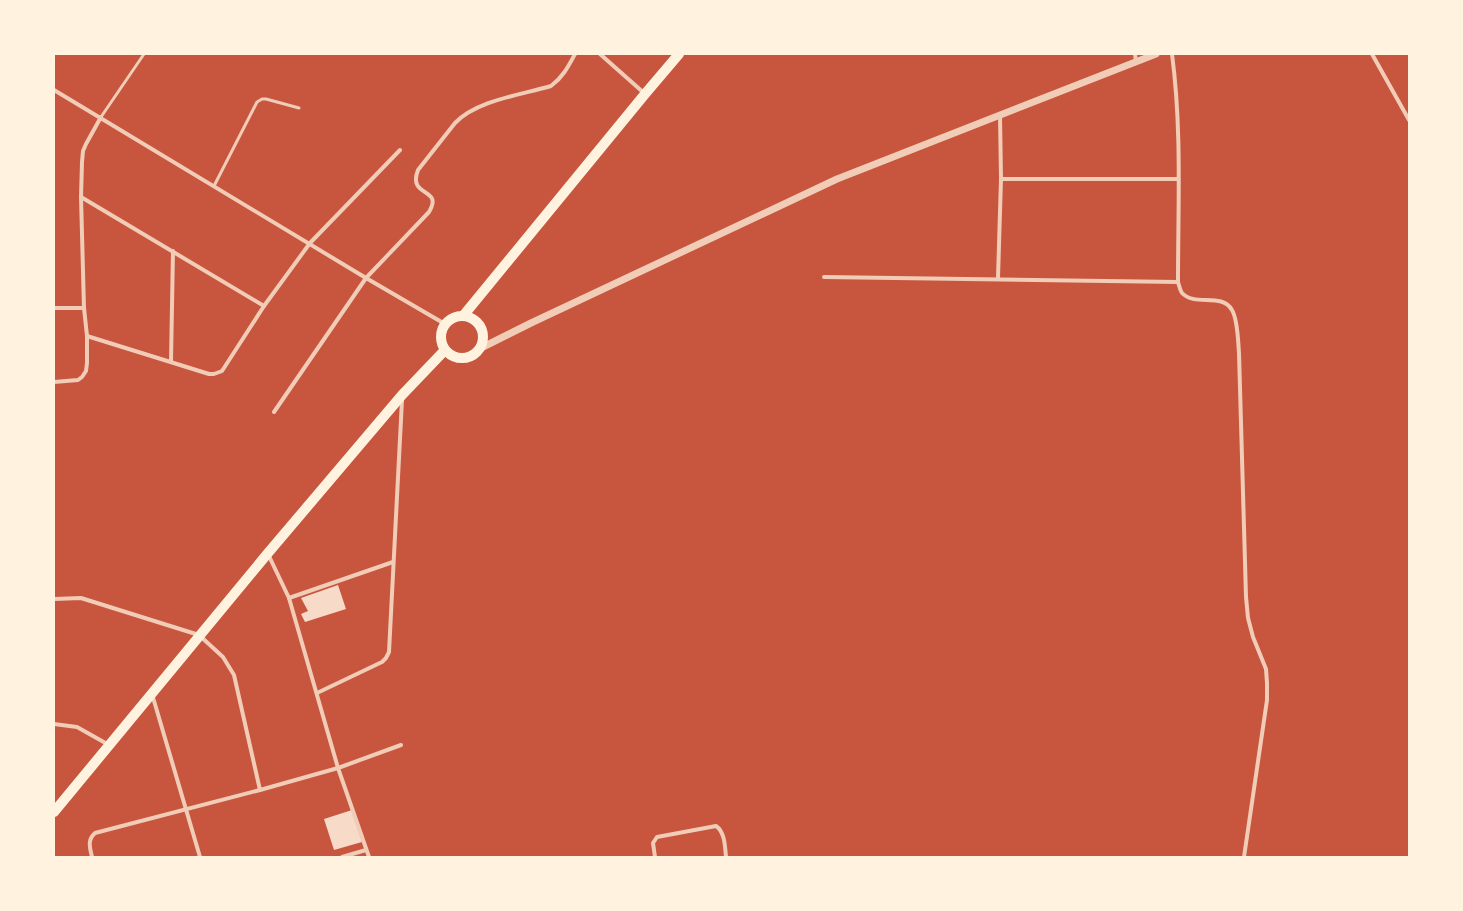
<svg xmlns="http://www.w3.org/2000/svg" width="1463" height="911" viewBox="0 0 1463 911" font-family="'DM Sans',sans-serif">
<rect width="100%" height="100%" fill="#c8553d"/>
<g fill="#f7dbc8">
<polygon points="338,585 346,609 305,622 301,614 308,611 301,598"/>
<polygon points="352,810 362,842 334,850 324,819"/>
</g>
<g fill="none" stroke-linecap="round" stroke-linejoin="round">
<g stroke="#f1ccb7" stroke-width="3">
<polyline points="101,117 144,54"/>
<polyline points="214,186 257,102 262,99 266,99 299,108"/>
</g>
<g stroke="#f1ccb7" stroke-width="4">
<polyline points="600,54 644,93"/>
<polyline points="1135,54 1136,62"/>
<path d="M1172 54C1182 129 1178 206 1178 282 1179 285 1180 290 1182 293 1195 307 1222 292 1232 310 1238 320 1238 342 1239 353L1246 597 1248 618 1253 637 1266 669 1267 683V700L1244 857"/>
<polyline points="1372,54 1409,120"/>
<polyline points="54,90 366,278 445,324"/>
<polyline points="1001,179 1178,179"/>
<polyline points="81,197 264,306"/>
<polyline points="824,277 1178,282"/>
<polyline points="998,278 1001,179 1000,115"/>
<polyline points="54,308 84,308"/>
<polyline points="87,336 209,374 214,374 222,371 264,306 310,243 400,150"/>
<polyline points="171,361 173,251"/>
<polyline points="54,382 78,380 82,377 86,371 87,363 87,336 84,308 81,197 82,162 83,151 86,144 101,117"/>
<path d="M274 412 366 278 429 212C444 187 407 198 418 170L455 123C477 100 521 95 551 86 563 77 568 67 575 54"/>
<polyline points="268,554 289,598 338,768 369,857"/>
<polyline points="289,598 393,562"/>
<polyline points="54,599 81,598 199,635 223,657 234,675 260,790"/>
<polyline points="317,693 382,662 386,658 389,652 402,400"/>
<polyline points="152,694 200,857"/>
<polyline points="54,724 77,727 109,745"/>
<path d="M92 857C90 848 87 840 95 833L260 790 338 768 401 745"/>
<polyline points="342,857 366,850"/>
<path d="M655 857 653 843 657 837 716 826C725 832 725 847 726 857"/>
</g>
<polyline stroke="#f1ccb7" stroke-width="7" points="481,348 531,323 837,179 1156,54"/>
<g stroke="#fff3e0" stroke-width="10">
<circle cx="462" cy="337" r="21"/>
<polyline points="463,316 645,94 679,54"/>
<polyline points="54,812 268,553 402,395 445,350"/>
</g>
</g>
<rect width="1463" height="911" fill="none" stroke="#fff3e0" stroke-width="110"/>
</svg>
